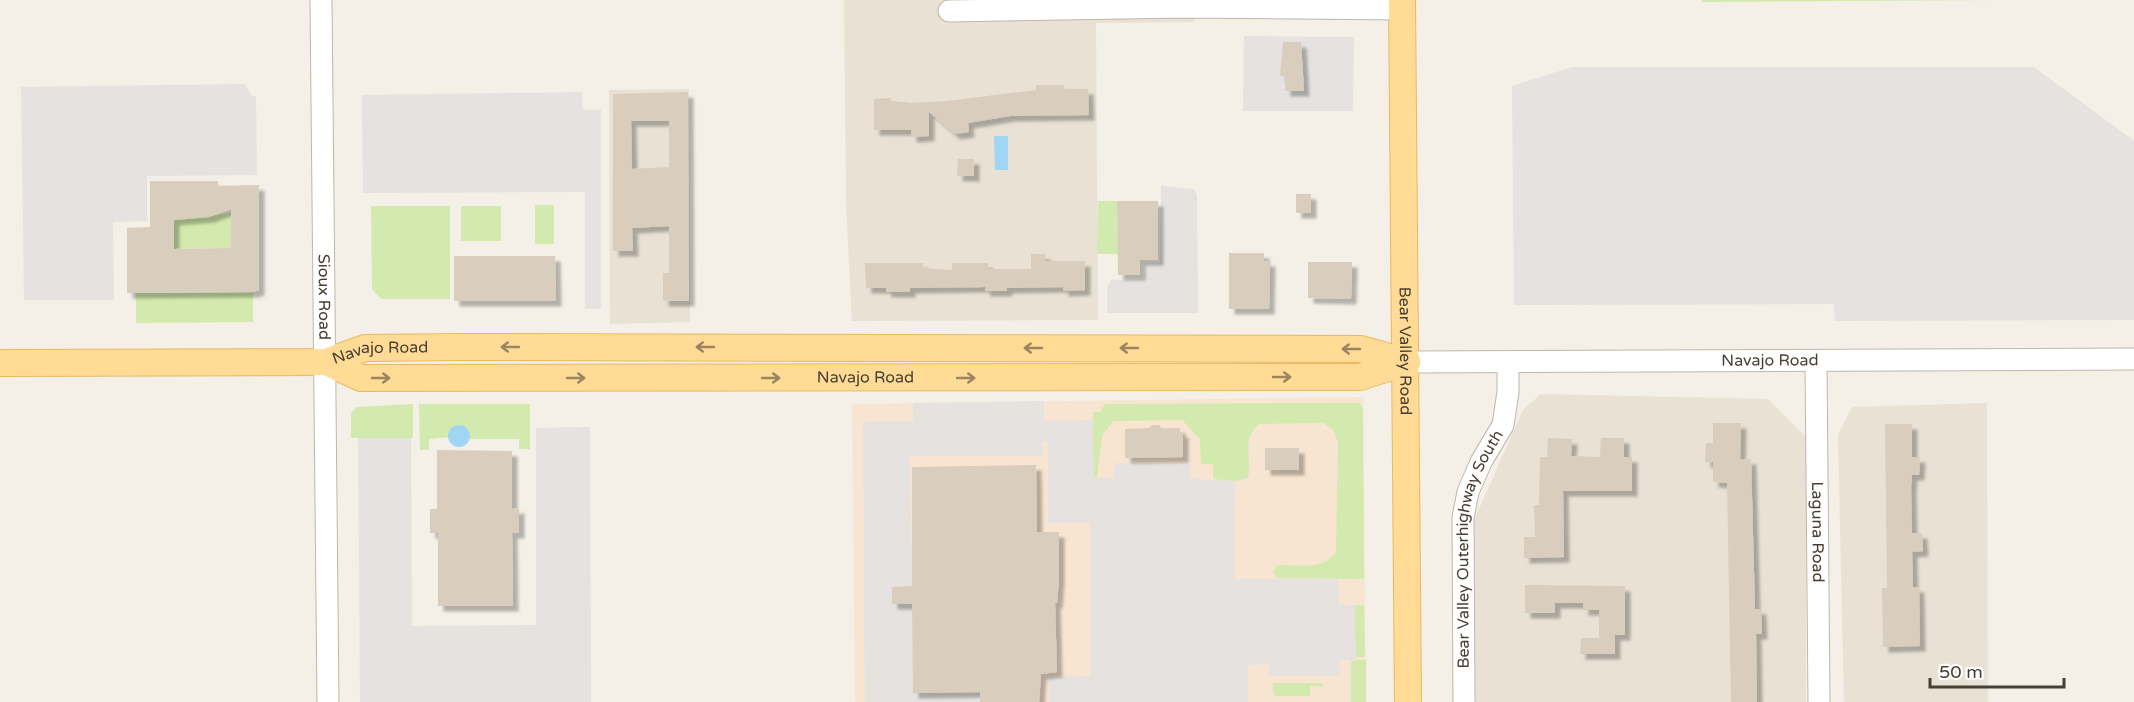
<svg xmlns="http://www.w3.org/2000/svg" width="2134" height="702" viewBox="0 0 2134 702" font-family="'Varela Round',sans-serif">
<defs>
<filter id="shadow"><feDropShadow dx="5.5" dy="5.5" stdDeviation="1.5" flood-color="#0004"/></filter>
</defs>
<rect width="100%" height="100%" fill="#f4efe7"/>
<g fill="#e8e1d4">
<polygon points="844,0 1193,0 1194,22 1096,23 1098,320 852,321 846,203"/>
<polygon points="689,89 690,322 610,324 609,90"/>
<polygon points="1541,394 1768,399 1806,437 1806,702 1475,702 1474,520 1523,410"/>
<polygon points="1987,403 1988,702 1844,702 1838,435 1852,407"/>
</g>
<polygon fill="#f7e5d1" points="1363,397 1366,702 855,702 852,404"/>
<g fill="#d2eaad">
<polygon points="1702,0 1996,0 1702,2"/>
<polygon points="1098,201 1117,201 1118,254 1097,254"/>
<rect x="535" y="205" width="19" height="39"/>
<polygon points="371,206 450,206 450,299 381,299 372,289"/>
<rect x="461" y="206" width="40" height="35"/>
<polygon points="231,213 231,248 174,249 173,220"/>
<polygon points="253,292 253,322 136,323 136,293"/>
<path d="M1359 403 1363 408 1364 579 1278 578 1273 573 1276 567 1281 565C1300 565 1324 570 1336 552L1338 442 1333 430 1323 423 1260 424C1241 436 1252 459 1248 478L1235 481 1213 479V464H1201L1200 439 1182 420 1113 421 1102 436 1097 478 1092 475 1093 412H1100L1105 404Z"/>
<polygon points="413,404 413,438 351,438 351,413 357,407"/>
<polygon points="419,404 530,404 530,449 519,449 519,439 470,439 470,435 429,439 429,450 420,450"/>
<polygon points="1355,605 1364,605 1365,657 1355,657"/>
<polygon points="1356,660 1366,660 1366,702 1351,702 1351,662"/>
<polygon points="1273,683 1321,683 1324,686 1310,686 1310,696 1276,696 1273,694"/>
</g>
<g fill="#e5e2df">
<polygon points="1244,36 1354,37 1353,111 1243,111"/>
<polygon points="1572,67 2034,67 2134,141 2134,320 1835,321 1834,304 1514,305 1512,86"/>
<polygon points="245,84 252,96 256,96 257,175 147,176 147,221 113,222 114,300 24,300 21,87"/>
<polygon points="582,92 583,110 601,110 601,309 585,309 585,192 363,193 362,95"/>
<polygon points="1161,186 1194,189 1197,195 1198,313 1107,313 1107,288 1111,280 1144,279 1145,263 1160,263"/>
<polygon points="1044,401 1044,421 1093,420 1094,478 1114,478 1114,463 1190,463 1190,479 1235,481 1234,579 1338,579 1339,605 1355,605 1356,660 1340,660 1339,676 1269,676 1269,664 1248,665 1248,702 1049,702 1049,677 1090,676 1090,523 1048,523 1048,442 1042,441 1042,456 910,456 912,586 892,587 892,603 912,604 913,692 980,692 980,702 865,702 863,422 913,421 913,403"/>
<polygon points="590,427 591,702 360,702 358,438 411,438 412,626 536,625 536,428"/>
</g>
<g fill="#a0d6f4">
<polygon points="994,136 1008,136 1008,170 995,170"/>
<circle cx="459" cy="436" r="11"/>
</g>
<g fill="#d9cdbe" fill-rule="evenodd" filter="url(#shadow)">
<polygon points="1283,42 1301,42 1304,91 1285,91 1285,76 1280,76"/>
<polygon points="1036,85 1064,85 1064,89 1088,89 1089,115 1010,116 968,123 969,132 955,134 929,112 929,136 911,137 911,130 874,130 874,99 891,98 891,101 912,103 947,101 1036,90"/>
<path d="M688 92 689 301H663V273H669V226L632 228 633 251H613V94ZM631 121H669V167L632 169Z"/>
<polygon points="958,159 974,159 974,176 957,176"/>
<path d="M150 181H218V186L259 185V290L253 292 127 293V228L150 227ZM231 209V248L174 249V220L209 217Z"/>
<rect x="1296" y="194" width="15" height="19"/>
<polygon points="1117,201 1158,201 1158,260 1140,260 1140,275 1118,275"/>
<polygon points="1229,253 1264,253 1264,261 1270,261 1269,309 1229,309"/>
<polygon points="1031,254 1045,254 1045,261 1085,261 1085,290 1063,291 1063,287 1007,288 1007,291 985,291 985,287 910,288 910,292 886,292 886,288 866,288 865,263 923,263 923,268 952,270 952,263 988,263 988,269 1031,269"/>
<polygon points="454,256 555,256 556,301 454,301"/>
<polygon points="1308,262 1352,262 1351,299 1308,298"/>
<polygon points="1713,423 1741,423 1740,459 1751,459 1755,609 1761,609 1762,634 1756,634 1757,702 1731,702 1727,483 1713,482 1713,462 1705,462 1706,443 1713,443"/>
<polygon points="1885,424 1912,424 1912,457 1920,457 1919,475 1912,475 1911,487 1912,533 1922,533 1923,551 1912,552 1913,587 1919,587 1920,646 1883,647 1882,588 1887,588"/>
<polygon points="1152,425 1160,425 1161,428 1180,428 1180,432 1183,432 1183,457 1125,458 1125,429 1149,428"/>
<polygon points="1548,438 1572,439 1571,456 1600,457 1601,438 1624,438 1624,457 1632,457 1632,491 1563,491 1564,557 1524,558 1524,537 1535,537 1534,505 1539,505 1540,457 1547,457"/>
<rect x="1265" y="448" width="34" height="22"/>
<polygon points="437,450 512,451 512,509 519,508 519,533 512,533 513,606 438,606 438,533 430,533 430,509 437,509"/>
<polygon points="1036,465 1037,532 1059,532 1059,579 1057,603 1055,603 1057,672 1041,674 1039,702 980,702 980,692 913,693 912,604 892,604 892,587 912,586 912,467"/>
<polygon points="1525,585 1625,586 1625,635 1615,635 1615,654 1580,654 1581,638 1599,638 1599,610 1583,610 1583,603 1555,603 1555,613 1525,613"/>
</g>
<g fill="none" stroke-linecap="round" stroke-linejoin="round">
<defs>
<g id="minor">
<path id="s1" d="M321 0 328 702"/>
<polyline points="949,11 1184,7 1403,9"/>
<path id="s2" d="M1816 361 1819 702"/>
<path id="s3" d="M1407 362 2134 359"/>
<path id="s4" d="M1464 702 1463 518 1468 492 1481 462 1503 425 1508 392V363"/>
</g>
<g id="major">
<path id="s5" d="M1402 0 1408 702"/>
<path id="s6" d="M326 362 361 378 1360 377 1407 362"/>
<path id="s7" d="M0 363 326 362 365 348 463 347 1361 349 1407 362"/>
</g>
</defs>
<use href="#minor" stroke="#c0b7a9" stroke-width="23"/>
<use href="#major" stroke="#e9b95f" stroke-width="28"/>
<use href="#minor" stroke="#fff" stroke-width="21"/>
<use href="#major" stroke="#ffdb95" stroke-width="26"/>
</g>
<defs><path id="oneway-shaft" d="M-6 0H5M1.5-3L5.5 0L1.5 3" fill="none" stroke-width="1.6" stroke-linecap="round" stroke-linejoin="round" transform="scale(1.5)"/></defs>
<g stroke="#9a8560">
<use href="#oneway-shaft" transform="translate(510 347) rotate(-180)"/>
<use href="#oneway-shaft" transform="translate(705 347) rotate(-180)"/>
<use href="#oneway-shaft" transform="translate(1033 348) rotate(-180)"/>
<use href="#oneway-shaft" transform="translate(1129 348) rotate(180)"/>
<use href="#oneway-shaft" transform="translate(1351 349) rotate(-180)"/>
<use href="#oneway-shaft" transform="translate(1282 377)"/>
<use href="#oneway-shaft" transform="translate(381 378)"/>
<use href="#oneway-shaft" transform="translate(576 378)"/>
<use href="#oneway-shaft" transform="translate(771 378)"/>
<use href="#oneway-shaft" transform="translate(966 378)"/>
</g>
<g text-anchor="middle" dominant-baseline="central" stroke-width="5" stroke-linejoin="round" paint-order="stroke">
<g font-size="16" fill="#473f35" stroke="#fff">
<text stroke="none"><textPath href="#s1" startOffset="297">Sioux Road</textPath></text>
<text stroke="none"><textPath href="#s5" startOffset="351">Bear Valley Road</textPath></text>
<text stroke="none"><textPath href="#s7" startOffset="382">Navajo Road</textPath></text>
<text stroke="none"><textPath href="#s3" startOffset="363">Navajo Road</textPath></text>
<text stroke="none"><textPath href="#s6" startOffset="543">Navajo Road</textPath></text>
<text stroke="none"><textPath href="#s2" startOffset="171">Laguna Road</textPath></text>
<text stroke="none"><textPath href="#s4" startOffset="156">Bear Valley Outerhighway South</textPath></text>
</g>
</g>
<path d="M1930 678v9h134v-9" fill="none" stroke="#473f35" stroke-width="3"/>
<text x="1939" y="678" font-size="18" fill="#473f35" stroke="#ffffff" stroke-width="4.5" paint-order="stroke">50 m</text>
</svg>
